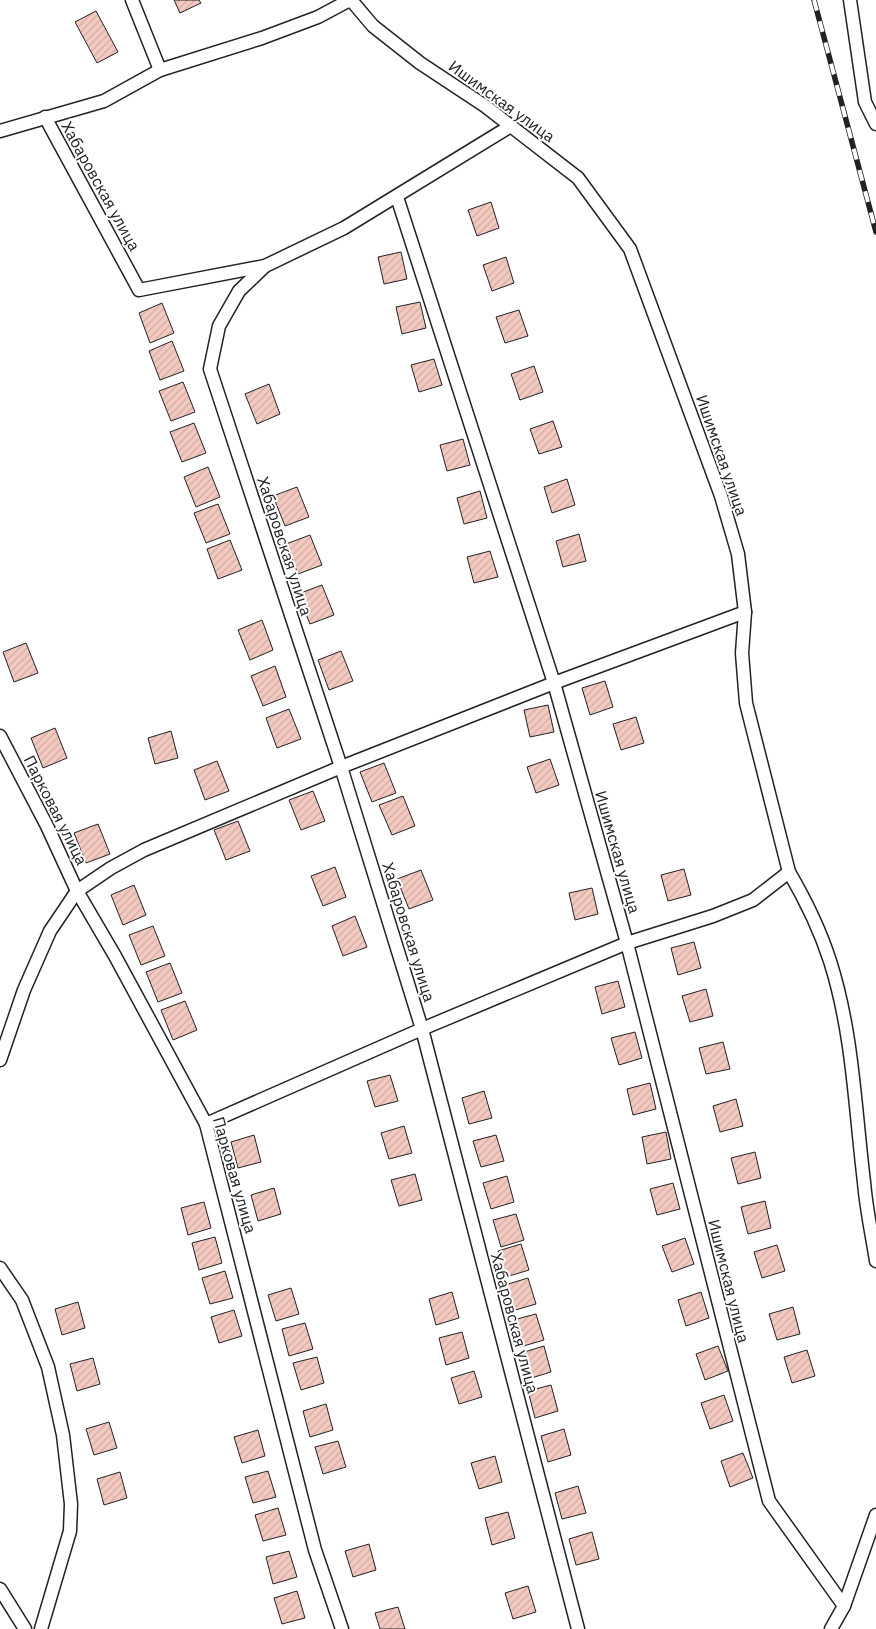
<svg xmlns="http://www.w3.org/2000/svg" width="876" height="1629" viewBox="0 0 876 1629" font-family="'IBM Plex Sans',sans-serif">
<defs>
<pattern id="building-hatch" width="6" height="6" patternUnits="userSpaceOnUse" patternTransform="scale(1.25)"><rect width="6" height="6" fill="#f3c9c0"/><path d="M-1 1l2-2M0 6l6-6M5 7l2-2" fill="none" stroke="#d0aca5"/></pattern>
</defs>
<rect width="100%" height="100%" fill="#fff"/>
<g fill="url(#building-hatch)" stroke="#222">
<polygon points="174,0 199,0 201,3 180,13"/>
<polygon points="96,11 118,52 97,63 75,22"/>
<polygon points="491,202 499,228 477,236 468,210"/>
<polygon points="401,252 407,279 384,284 378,257"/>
<polygon points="506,257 514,283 492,291 483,265"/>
<polygon points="420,302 426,328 402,334 396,307"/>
<polygon points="162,303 174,333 150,343 139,313"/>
<polygon points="519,310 528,336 505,343 496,317"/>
<polygon points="172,341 184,371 160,380 149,351"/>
<polygon points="434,359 442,385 419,392 411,365"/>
<polygon points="534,366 543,392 520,400 511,374"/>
<polygon points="183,382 195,412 171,421 159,391"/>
<polygon points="269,384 280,414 257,424 245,394"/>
<polygon points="553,421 562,447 539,454 530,429"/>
<polygon points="194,423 206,453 182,462 170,432"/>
<polygon points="463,439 470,465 447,471 440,445"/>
<polygon points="208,467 220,497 196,507 184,477"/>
<polygon points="567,479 575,505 552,513 544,487"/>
<polygon points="297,487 309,517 285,526 273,496"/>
<polygon points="480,491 487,518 464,524 457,498"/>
<polygon points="218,504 230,534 206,543 194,513"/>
<polygon points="579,534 586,561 563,567 556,541"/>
<polygon points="310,535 322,565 298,574 286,544"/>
<polygon points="230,540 242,570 218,579 207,549"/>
<polygon points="490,551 498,577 474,583 467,557"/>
<polygon points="322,585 334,615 310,624 298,594"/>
<polygon points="262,620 273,650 250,660 238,630"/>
<polygon points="26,643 38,673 14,682 3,652"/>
<polygon points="341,651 353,681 329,690 318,660"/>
<polygon points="275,666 286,697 263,706 251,676"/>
<polygon points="605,681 613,707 590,715 582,688"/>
<polygon points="548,705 554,732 530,737 524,710"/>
<polygon points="289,709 301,739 277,748 266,718"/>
<polygon points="636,717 644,743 621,750 613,724"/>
<polygon points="55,728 67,758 43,768 31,738"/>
<polygon points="171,731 178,758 155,764 148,738"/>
<polygon points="550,759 559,785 536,793 527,767"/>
<polygon points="217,761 229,791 205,800 194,770"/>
<polygon points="384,763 396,793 372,802 360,772"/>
<polygon points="313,791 325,821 301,830 289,800"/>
<polygon points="403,796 415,826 392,835 379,805"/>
<polygon points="238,821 250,851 226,860 214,830"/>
<polygon points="98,824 110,854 86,863 74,833"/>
<polygon points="335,867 346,897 323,906 311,876"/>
<polygon points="684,869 691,895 668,901 661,875"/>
<polygon points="421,870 433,900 409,909 397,879"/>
<polygon points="134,885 146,915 123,925 111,895"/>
<polygon points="592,888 598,914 575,920 569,893"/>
<polygon points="355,916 367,947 343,956 332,926"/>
<polygon points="153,926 165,956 141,965 129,935"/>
<polygon points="694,942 701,968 678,975 671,948"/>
<polygon points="170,963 182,993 158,1002 146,972"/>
<polygon points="618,981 625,1007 602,1014 595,987"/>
<polygon points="706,989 713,1016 690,1022 682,996"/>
<polygon points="185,1001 197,1030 173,1040 161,1010"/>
<polygon points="635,1032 642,1058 619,1065 611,1038"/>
<polygon points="723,1042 730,1069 706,1074 699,1048"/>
<polygon points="390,1075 398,1101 375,1107 367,1081"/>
<polygon points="650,1083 656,1109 633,1115 627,1089"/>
<polygon points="484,1091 492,1118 469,1124 462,1098"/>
<polygon points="736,1099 743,1126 720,1132 713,1106"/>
<polygon points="404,1126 412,1153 389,1159 381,1133"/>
<polygon points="666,1132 671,1159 647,1164 642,1137"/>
<polygon points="254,1135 261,1162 238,1168 231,1142"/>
<polygon points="496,1135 504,1161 481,1167 473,1141"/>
<polygon points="755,1152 761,1178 738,1184 731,1158"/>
<polygon points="415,1174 422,1200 399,1206 391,1180"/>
<polygon points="507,1176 514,1202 491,1209 483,1183"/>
<polygon points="673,1183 680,1209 657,1215 650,1189"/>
<polygon points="274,1188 281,1214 258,1221 251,1195"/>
<polygon points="765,1201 771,1228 748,1234 741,1207"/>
<polygon points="204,1202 211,1228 188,1235 181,1208"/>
<polygon points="516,1214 524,1240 501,1247 493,1220"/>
<polygon points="215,1237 222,1263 199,1270 192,1243"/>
<polygon points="685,1238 694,1264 672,1272 662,1246"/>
<polygon points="521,1244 529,1270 506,1277 498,1251"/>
<polygon points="777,1245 785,1271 762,1278 754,1252"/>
<polygon points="225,1271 233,1298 210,1304 202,1278"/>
<polygon points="528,1278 536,1304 512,1311 505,1285"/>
<polygon points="291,1288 299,1314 276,1321 268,1295"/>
<polygon points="452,1292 459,1318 436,1325 429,1299"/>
<polygon points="701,1292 709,1318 686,1326 678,1300"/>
<polygon points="78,1302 85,1328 62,1335 55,1309"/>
<polygon points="793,1307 800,1334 777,1340 769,1314"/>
<polygon points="234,1310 242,1336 219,1343 211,1317"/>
<polygon points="536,1314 544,1340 520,1347 513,1320"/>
<polygon points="305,1323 313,1349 289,1356 282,1329"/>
<polygon points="462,1332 469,1358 446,1365 439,1338"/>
<polygon points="544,1346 551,1372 528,1379 521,1353"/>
<polygon points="718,1346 728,1371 705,1380 696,1354"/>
<polygon points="807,1350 815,1376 792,1383 784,1357"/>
<polygon points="317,1357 324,1383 301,1390 293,1363"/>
<polygon points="93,1358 100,1384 77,1391 70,1364"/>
<polygon points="474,1371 482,1397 459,1404 451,1378"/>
<polygon points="551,1385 558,1411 535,1418 528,1391"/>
<polygon points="724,1395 733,1421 710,1429 701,1403"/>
<polygon points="326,1404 333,1430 310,1437 303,1411"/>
<polygon points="109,1422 117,1448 94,1455 86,1429"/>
<polygon points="564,1429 571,1455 548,1462 541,1436"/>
<polygon points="258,1430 265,1456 242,1463 234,1437"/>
<polygon points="338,1441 346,1467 323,1474 315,1447"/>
<polygon points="743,1453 753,1478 730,1487 721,1461"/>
<polygon points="495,1456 502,1482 479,1489 471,1463"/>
<polygon points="268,1471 276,1497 253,1503 245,1477"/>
<polygon points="120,1472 127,1498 104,1505 97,1479"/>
<polygon points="578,1486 586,1513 562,1519 555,1493"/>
<polygon points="278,1508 286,1535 263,1541 255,1515"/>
<polygon points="508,1512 515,1538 492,1545 485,1518"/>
<polygon points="592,1532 599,1559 576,1565 569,1539"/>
<polygon points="369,1544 376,1570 353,1577 345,1551"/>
<polygon points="289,1551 297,1577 273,1584 266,1557"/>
<polygon points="528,1586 536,1612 513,1619 505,1593"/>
<polygon points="297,1591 305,1618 282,1624 274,1598"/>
<polygon points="398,1607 405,1629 380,1629 375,1613"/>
</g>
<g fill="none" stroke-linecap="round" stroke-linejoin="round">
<defs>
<g id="street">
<polyline points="132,0 160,70"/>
<polyline points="850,0 865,102 876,124"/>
<polyline points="45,117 139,290 265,266"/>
<polyline points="509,127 344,228 265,266 239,291 219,326 210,369 341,767 422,1029 578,1629"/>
<polyline points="0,131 104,101 160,70 262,38 318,17 350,0"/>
<polyline points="397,197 554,683 627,943 769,1501 844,1606"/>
<polyline points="0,736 47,826 77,891 115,956 206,1124 315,1550 342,1629"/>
<path d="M789 872C806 901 820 930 830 961 853 1033 855 1109 864 1182 866 1208 872 1235 876 1261"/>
<polyline points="0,1060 24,990 50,931 77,891 111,868 144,850 341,767 554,683 745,612"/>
<polyline points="206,1124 422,1029 627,943 713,916 753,900 789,872 746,703 742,653 745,612 738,554 721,496 630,249 578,178 485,106 420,63 373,26 351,0"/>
<polyline points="0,1268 22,1300 48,1367 63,1435 71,1504 70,1531 41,1629"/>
<polyline points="0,1589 25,1629"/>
<polyline points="831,1629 844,1606 876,1515"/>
</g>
</defs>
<use href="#street" stroke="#222" stroke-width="15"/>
<use href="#street" stroke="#fff" stroke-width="12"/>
<defs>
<polyline id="rail" points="814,0 876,232"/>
</defs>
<use href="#rail" stroke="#222" stroke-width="5.5"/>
<use href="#rail" stroke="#fff" stroke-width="4" stroke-dasharray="11" stroke-linecap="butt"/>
</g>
<g text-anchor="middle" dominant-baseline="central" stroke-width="4" stroke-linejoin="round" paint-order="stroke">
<g font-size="16" fill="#222" stroke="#fff">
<text transform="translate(502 101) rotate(36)">Ишимская улица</text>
<text transform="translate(101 186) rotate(61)">Хабаровская улица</text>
<text transform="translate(722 455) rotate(71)">Ишимская улица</text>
<text transform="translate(285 546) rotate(72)">Хабаровская улица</text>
<text transform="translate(56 810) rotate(63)">Парковая улица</text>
<text transform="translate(618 852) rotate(74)">Ишимская улица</text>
<text transform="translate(409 932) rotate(73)">Хабаровская улица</text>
<text transform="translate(235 1175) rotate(74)">Парковая улица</text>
<text transform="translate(729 1281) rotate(76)">Ишимская улица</text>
<text transform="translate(515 1323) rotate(75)">Хабаровская улица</text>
</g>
</g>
</svg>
